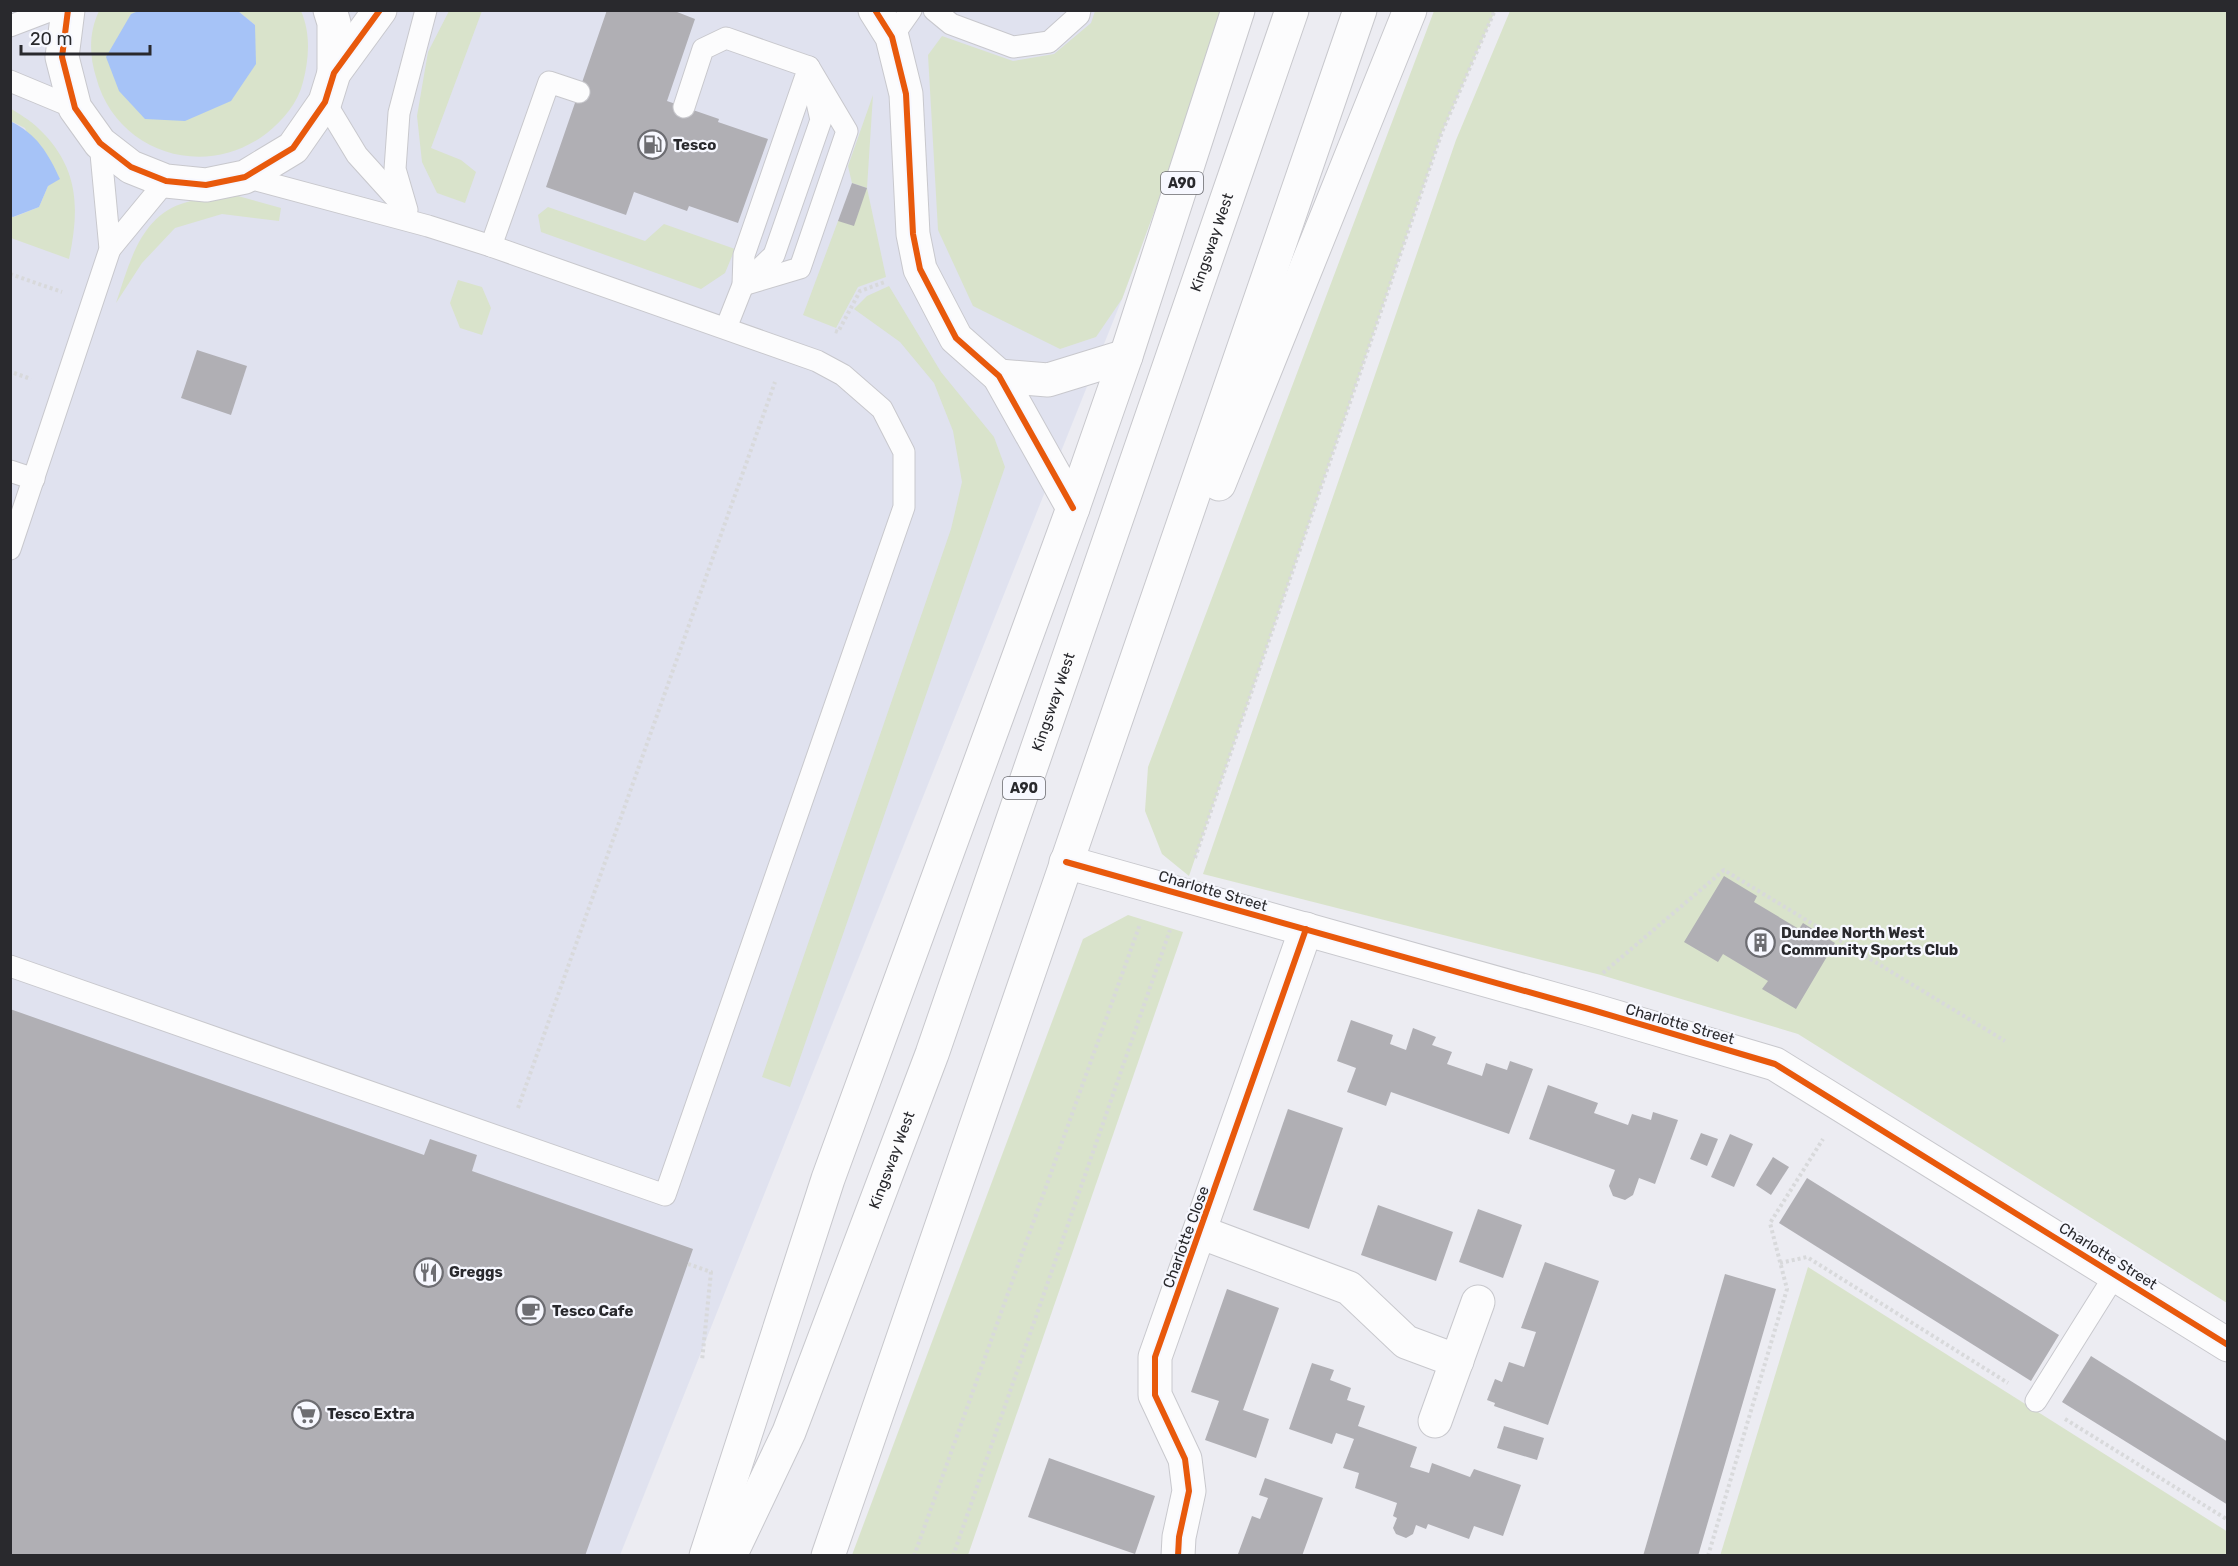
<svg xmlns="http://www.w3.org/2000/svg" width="2238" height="1566" viewBox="0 0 2238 1566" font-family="Rubik,sans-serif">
<rect width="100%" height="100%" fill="#ececf2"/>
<polygon fill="#e0e2ef" points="11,11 1221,11 1208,66 1122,299 620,1555 11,1556"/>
<g fill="#d9e3cb">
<path d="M99 11H141L131 14 255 25 238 11H301C311 34 309 58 303 82 298 103 283 120 267 133 205 181 116 153 96 77 89 55 89 32 99 11Z"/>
<polygon points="449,11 482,11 431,148 461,160 476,172 465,203 437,193 422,162 417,116 428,52"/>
<polygon points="1095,11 1221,11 1208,66 1122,299 1096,337 1060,349 973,306 938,230 928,55 942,36 1013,61 1054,54 1091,23"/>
<polygon points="1434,11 1495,11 1442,132 1189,876 1162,854 1145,811 1148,767"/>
<polygon points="1510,11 2227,11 2227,1303 1798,1034 1601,975 1203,874 1456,140"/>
<polygon points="873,95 867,188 886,277 858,287 836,328 803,315 838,221 867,188 852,183 848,166"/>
<path d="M10 108C19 114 30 120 37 127 79 166 80 207 69 259L11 238V216L14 217 39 207 48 186 25 128 11 121Z"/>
<path d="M238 196 281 208 279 221 222 214 175 228 142 263 116 303C130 262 140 215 187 202 203 197 222 198 238 196Z"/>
<polygon points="548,207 645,241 664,224 735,249 725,273 701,289 541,232 538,215"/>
<polygon points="458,280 482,287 491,308 482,335 460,328 450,303"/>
<polygon points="889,286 941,372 994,437 1005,467 790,1087 762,1077 951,529 962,482 953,431 934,383 900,342 854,309 867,296"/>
<polygon points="1128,915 1183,932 968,1555 852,1555 1083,939"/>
<polygon points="1808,1267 2228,1532 2227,1556 1720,1556"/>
</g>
<g fill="#a6c3f7">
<polygon points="141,10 238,11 255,25 256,64 231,101 185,121 145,119 119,91 106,57 131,14"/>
<path d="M10 121C37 134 48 153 60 179L48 186 39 207 13 217 10 216Z"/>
</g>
<g fill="#b0afb4">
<polygon points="607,10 672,10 695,19 667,101 719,119 718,122 768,139 738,223 689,206 687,211 634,192 626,215 546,187"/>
<polygon points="852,183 867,188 854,226 838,221"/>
<polygon points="197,350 247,366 231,415 181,398"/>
<polygon points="1724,876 1757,896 1754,902 1799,929 1803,923 1835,943 1796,1009 1762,989 1768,981 1723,954 1718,962 1684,942"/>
<polygon points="10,1009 424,1155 430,1139 477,1155 472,1171 693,1249 585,1556 10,1556"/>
<polygon points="1351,1020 1393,1035 1390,1044 1406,1050 1413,1028 1436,1037 1432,1045 1452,1052 1447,1064 1482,1076 1486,1063 1507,1070 1510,1061 1533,1069 1509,1134 1391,1092 1386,1106 1347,1092 1356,1068 1337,1061"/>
<polygon points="1548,1085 1598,1103 1594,1113 1628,1125 1632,1114 1651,1120 1653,1112 1678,1120 1655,1184 1639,1178 1633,1195 1625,1200 1613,1196 1609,1186 1615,1170 1529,1139"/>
<polygon points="1288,1109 1343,1128 1309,1229 1253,1210"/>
<polygon points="1701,1133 1718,1139 1707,1166 1690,1159"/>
<polygon points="1730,1134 1753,1144 1734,1187 1711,1177"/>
<polygon points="1773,1157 1789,1167 1771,1195 1756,1185"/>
<polygon points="1807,1178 2059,1335 2031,1381 1779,1223"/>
<polygon points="1378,1205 1453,1232 1436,1281 1361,1255"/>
<polygon points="1478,1209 1522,1225 1503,1278 1459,1262"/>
<polygon points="1545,1262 1599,1281 1548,1425 1494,1406 1495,1403 1487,1400 1495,1379 1502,1382 1509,1362 1524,1367 1536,1332 1521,1328"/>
<polygon points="1725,1274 1776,1289 1755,1361 1698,1556 1643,1556"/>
<polygon points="1227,1289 1279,1308 1243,1410 1269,1419 1256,1458 1205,1440 1219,1401 1191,1392"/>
<polygon points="2091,1356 2228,1442 2228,1505 2062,1402"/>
<polygon points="1312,1363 1334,1370 1330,1380 1351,1388 1347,1400 1365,1406 1358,1426 1417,1447 1410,1467 1429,1473 1432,1463 1470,1477 1474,1469 1521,1485 1503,1536 1474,1526 1469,1539 1428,1524 1426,1529 1416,1525 1413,1534 1406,1538 1396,1534 1393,1528 1397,1518 1393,1516 1397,1503 1355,1488 1359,1473 1343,1468 1354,1439 1336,1433 1332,1444 1289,1429"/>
<polygon points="1504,1426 1544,1438 1537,1460 1497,1448"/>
<polygon points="1049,1458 1155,1496 1135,1554 1028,1517"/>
<polygon points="1265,1478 1323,1498 1302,1556 1238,1554 1252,1516 1260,1519 1268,1498 1259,1495"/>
</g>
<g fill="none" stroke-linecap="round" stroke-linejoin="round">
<defs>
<g id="lane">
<polyline points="934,10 951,24 1013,47 1049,42 1079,15 1080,10"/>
<polyline points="10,26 52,10"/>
<polyline points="892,37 911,10"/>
<polyline points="10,81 75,108"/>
<polyline points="325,102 357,155 404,207"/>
<polyline points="684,107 703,49 726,38 809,67 744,255 743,285 726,328"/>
<polyline points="407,210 395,169 399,113 426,10"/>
<polyline points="491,246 549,82 579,92"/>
<polyline points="110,249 166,181"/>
<polyline points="746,282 774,255 821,120 813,85"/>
<polyline points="743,285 800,268 847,131 809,67"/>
<polyline points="10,471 34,479"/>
<polyline points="10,549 110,249 100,143"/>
<polyline points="10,966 665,1195 904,507 904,452 882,409 843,375 817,361 491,246 428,226 245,177"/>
<polyline points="2036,1401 2115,1275"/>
</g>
<g id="street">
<polyline points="68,10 62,57 75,108 100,143 131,167 166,181 206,185 245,177 293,148 325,102 334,73 380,10"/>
<polyline points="330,10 334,23 334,73"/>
<polyline points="875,10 892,37 906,94 913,234 920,269 956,338 999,376 1073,508"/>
<polyline points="999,376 1048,380 1126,356"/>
<polyline points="1066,862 1589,1009 1775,1064 2228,1345"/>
<polyline points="1200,1232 1349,1288 1406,1342 1457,1361"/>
<polyline points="1435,1421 1478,1302"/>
<polyline points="1178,1556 1179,1537 1189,1491 1185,1459 1155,1395 1155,1357 1306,929"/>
</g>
<g id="highway">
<polyline points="1219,484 1410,10"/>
<polyline points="706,1556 828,1179 1073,508 1126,356 1238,10"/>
<path id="s1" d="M730 1556 789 1432 932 1054 1292 10"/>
<polyline points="828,1556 1360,10"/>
</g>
</defs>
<use href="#lane" stroke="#c8c8cd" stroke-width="23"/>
<use href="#street" stroke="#c8c8cd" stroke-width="35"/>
<use href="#highway" stroke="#c8c8cd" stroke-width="35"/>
<g stroke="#d8d9db" stroke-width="4" stroke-dasharray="3 3" stroke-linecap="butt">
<polyline points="10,274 62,292"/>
<polyline points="835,331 838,332 860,291 885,282"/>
<polyline points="14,373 31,379"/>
<polyline points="1195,858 1442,132 1495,10"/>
<polyline points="1603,973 1724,870 2005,1041"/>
<polyline points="518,1108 775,382"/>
<polyline points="1780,1263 1807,1257 2008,1383"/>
<polyline points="688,1264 711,1272 702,1361"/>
<polyline points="2065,1419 2228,1520"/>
<polyline points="914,1556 1140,924"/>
<polyline points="953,1556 1170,930"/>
<polyline points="1708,1556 1787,1289 1770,1223 1823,1139"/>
</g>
<use href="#lane" stroke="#fcfcfd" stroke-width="21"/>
<use href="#street" stroke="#fcfcfd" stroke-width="33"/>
<use href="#highway" stroke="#fcfcfd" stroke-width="33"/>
<defs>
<g id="cycleway">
<polyline points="68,10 62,57 75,108 100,143 131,167 166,181 206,185 245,177 293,148 325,102 334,73 380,10"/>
<polyline points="875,10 892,37 906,94 913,234 920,269 956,338 999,376 1073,508"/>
<polyline points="1066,862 1589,1009 1775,1064 2228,1345"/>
<polyline points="1178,1556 1179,1537 1189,1491 1185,1459 1155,1395 1155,1357 1306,929"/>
</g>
</defs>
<use href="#cycleway" stroke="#f7f8ff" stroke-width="10"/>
<use href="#cycleway" stroke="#e8590c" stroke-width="6"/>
</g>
<defs>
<symbol id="fuel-ring" viewBox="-11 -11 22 22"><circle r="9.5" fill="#f7f8ff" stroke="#6d6d72" stroke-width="1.5"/><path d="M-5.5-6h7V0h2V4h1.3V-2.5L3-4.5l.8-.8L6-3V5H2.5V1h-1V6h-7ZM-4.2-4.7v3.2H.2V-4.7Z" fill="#6d6d72"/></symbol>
<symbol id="building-ring" viewBox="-11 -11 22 22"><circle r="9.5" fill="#f7f8ff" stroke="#6d6d72" stroke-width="1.5"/><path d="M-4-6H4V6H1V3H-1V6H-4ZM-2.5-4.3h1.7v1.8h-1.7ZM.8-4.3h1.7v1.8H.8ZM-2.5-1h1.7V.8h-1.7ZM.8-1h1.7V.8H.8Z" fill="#6d6d72"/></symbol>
<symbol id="restaurant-ring" viewBox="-11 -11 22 22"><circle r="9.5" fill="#f7f8ff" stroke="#6d6d72" stroke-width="1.5"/><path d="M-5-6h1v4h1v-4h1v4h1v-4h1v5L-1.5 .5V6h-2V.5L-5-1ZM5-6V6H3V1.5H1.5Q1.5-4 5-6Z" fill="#6d6d72"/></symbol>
<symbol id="cafe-ring" viewBox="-11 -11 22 22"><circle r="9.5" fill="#f7f8ff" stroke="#6d6d72" stroke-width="1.5"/><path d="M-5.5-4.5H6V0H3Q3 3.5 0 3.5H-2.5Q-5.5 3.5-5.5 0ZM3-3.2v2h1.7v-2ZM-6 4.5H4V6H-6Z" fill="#6d6d72"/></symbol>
<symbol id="supermarket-ring" viewBox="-11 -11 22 22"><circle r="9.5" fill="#f7f8ff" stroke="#6d6d72" stroke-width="1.5"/><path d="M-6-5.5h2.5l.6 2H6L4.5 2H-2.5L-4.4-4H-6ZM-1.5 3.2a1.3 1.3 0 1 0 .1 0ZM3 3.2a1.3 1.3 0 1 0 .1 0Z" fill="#6d6d72"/></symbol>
</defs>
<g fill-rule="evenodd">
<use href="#fuel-ring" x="636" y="128" width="33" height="33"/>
<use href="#building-ring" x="1744" y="926" width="33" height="33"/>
<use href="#restaurant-ring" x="412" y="1256" width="33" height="33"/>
<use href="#cafe-ring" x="514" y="1294" width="33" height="33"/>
<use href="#supermarket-ring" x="290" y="1398" width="33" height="33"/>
</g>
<g text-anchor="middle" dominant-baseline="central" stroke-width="4.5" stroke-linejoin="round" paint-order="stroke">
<g fill="#f7f8ff" stroke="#67676c" stroke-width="1.5">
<rect x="1161" y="172" width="42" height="22" rx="4.5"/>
<rect x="1003" y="777" width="42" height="22" rx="4.5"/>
</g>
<g font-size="14" font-weight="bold" fill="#29292d">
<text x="1182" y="183">A90</text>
<text x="1024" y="788">A90</text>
</g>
<g font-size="15" font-weight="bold" fill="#29292d" stroke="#f7f8ff" text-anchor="start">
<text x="673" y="145">Tesco</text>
<text x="1781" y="933">Dundee North West<tspan x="1781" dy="17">Community Sports Club</tspan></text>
<text x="449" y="1272">Greggs</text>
<text x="552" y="1311">Tesco Cafe</text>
<text x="327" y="1414">Tesco Extra</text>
</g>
<g font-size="15" fill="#29292d" stroke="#f7f8ff">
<text stroke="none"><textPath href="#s1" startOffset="1400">Kingsway West</textPath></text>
<text stroke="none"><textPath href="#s1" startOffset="914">Kingsway West</textPath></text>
<text transform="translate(1213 891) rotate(16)">Charlotte Street</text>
<text transform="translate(1680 1024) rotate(16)">Charlotte Street</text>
<text stroke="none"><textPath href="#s1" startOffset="428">Kingsway West</textPath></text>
<text transform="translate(1186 1237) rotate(-70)">Charlotte Close</text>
<text transform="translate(2108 1256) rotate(32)">Charlotte Street</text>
</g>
</g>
<rect width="2238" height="1566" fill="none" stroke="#29292d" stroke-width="24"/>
<path d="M21 45v9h129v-9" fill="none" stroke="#29292d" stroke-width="3"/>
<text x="30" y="45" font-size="18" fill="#29292d" stroke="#f7f8ff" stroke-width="4.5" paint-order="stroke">20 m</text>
</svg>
